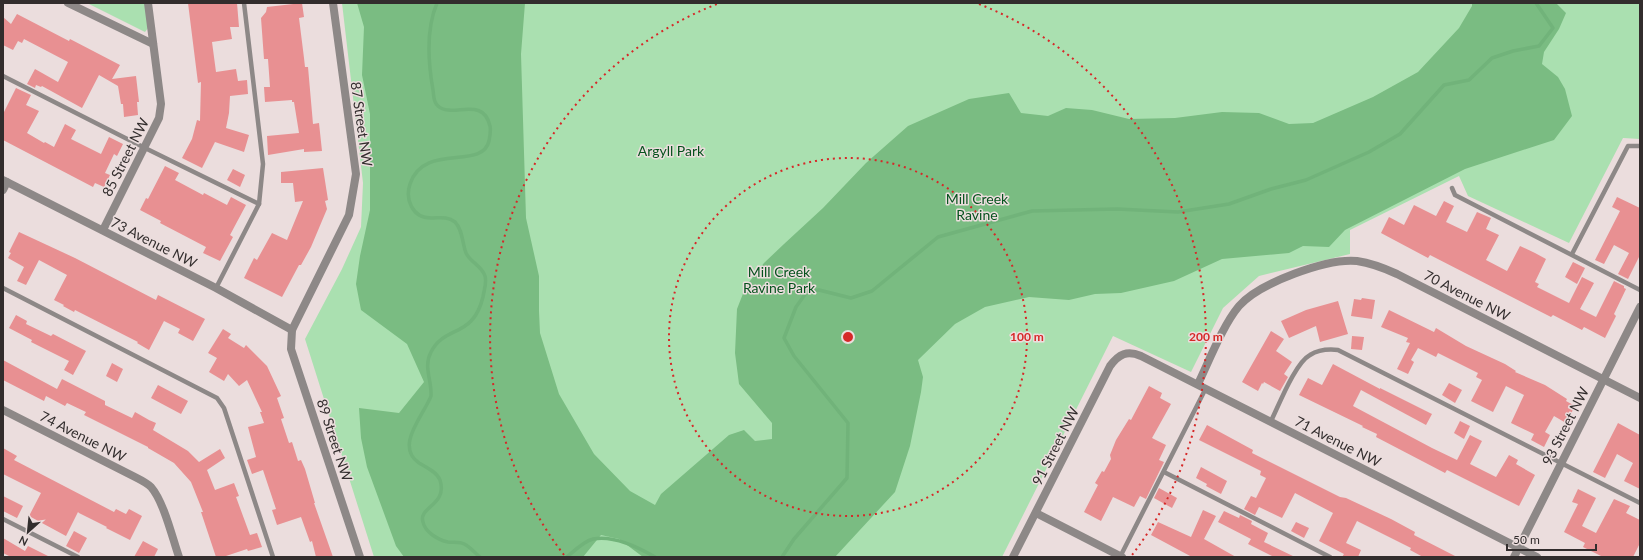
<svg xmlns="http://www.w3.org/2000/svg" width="1643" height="560" viewBox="0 0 1643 560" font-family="Lato,sans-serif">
<rect width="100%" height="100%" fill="#ebdddd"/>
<g fill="#aae0b0">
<polygon points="87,3 145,3 148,28 145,32"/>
<polygon points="342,3 1640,3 1640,139 1623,138 1569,243 1468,196 1459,176 1350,230 1350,254 1259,276 1223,308 1191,372 1113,336 1002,557 374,557 305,339 342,269 361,227 363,183"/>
</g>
<polygon fill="#7abc82" points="357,3 525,3 521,54 526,218 539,276 539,311 540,333 559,394 594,454 630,491 655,505 661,494 729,435 744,430 755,441 772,439 772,423 739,384 735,353 737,309 746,286 764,263 784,244 823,208 866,163 908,126 969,99 1009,93 1021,113 1048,116 1066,108 1092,110 1129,119 1175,118 1222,112 1259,113 1289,124 1313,123 1373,97 1418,72 1459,28 1472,6 1472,3 1556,3 1566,13 1559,29 1544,52 1542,64 1558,77 1565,89 1572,116 1554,140 1465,169 1345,230 1329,247 1303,246 1289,253 1222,259 1174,281 1121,293 1095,294 1069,300 1029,297 985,307 955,324 918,360 923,377 921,392 910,446 895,492 835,557 643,557 619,539 601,535 583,557 404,557 396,546 367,467 361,438 359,408 399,413 424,382 407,344 361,310 356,284 360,256 370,210 370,114 362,75 364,27"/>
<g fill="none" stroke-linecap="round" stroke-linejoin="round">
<g stroke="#71b37a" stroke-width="3.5">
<path d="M437 3C426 29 428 62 433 90 434 96 433 102 438 106 452 119 483 95 490 126 491 131 490 136 489 141 482 171 424 142 410 184 405 199 412 218 431 218 440 218 447 216 455 222 463 230 462 243 466 253 470 262 482 266 485 276 487 283 484 290 483 297 481 305 477 315 471 321 459 334 441 332 431 352 423 367 432 380 431 396 424 415 394 446 419 463 426 467 437 472 440 480 448 505 418 507 423 522 425 532 438 540 448 542 454 543 460 541 466 545 471 548 475 553 480 557"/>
<path d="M567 557C574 551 584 541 593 539 613 535 638 547 655 557"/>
<polyline points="782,557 794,539 847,478 848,423 794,356 784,338 796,307 806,293 819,290 851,298 872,291 938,237 1032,211 1117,209 1178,212 1229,204 1271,189 1306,180 1369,152 1400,134 1444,85 1469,80 1492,58 1513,51 1539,46 1553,28 1536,3"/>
</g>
</g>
<g fill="#e89092">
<polygon points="188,3 237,3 239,27 230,27 232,39 212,42 216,72 236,69 238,81 247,80 248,94 230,96 229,113 226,128 249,135 244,152 215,142 202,168 182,158 192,139 197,120 200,121 201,82 198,83"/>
<polygon points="302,3 304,17 299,18 304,58 305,67 308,67 313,124 319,123 322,151 304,152 304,149 268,155 267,136 299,133 294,102 292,102 292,100 265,102 264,87 270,87 268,59 264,59 261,18 266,12 267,7"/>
<polygon points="17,14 69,41 70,39 120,65 112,79 136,76 139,102 137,102 138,115 124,117 123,104 121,104 118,86 99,75 82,108 42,86 41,87 36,85 35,88 27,84 35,69 58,82 68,62 24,39 22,43 18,41 13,50 3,45 3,17 11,24"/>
<polygon points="16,88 31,95 26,105 39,111 27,133 44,143 45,142 54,147 65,124 76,130 71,139 101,154 109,137 123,144 117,156 114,154 105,173 110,175 104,187 95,183 93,187 3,140 3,114"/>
<polygon points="165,166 179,173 175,180 203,195 204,193 227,205 231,197 246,205 230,235 233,237 220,261 203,253 206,247 160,223 161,221 140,210 146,198 148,199"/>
<polygon points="323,168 328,200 325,201 327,209 311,247 301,265 299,265 282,297 244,278 254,258 257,260 272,233 287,240 303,201 295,202 293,183 281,183 281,172"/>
<polygon points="233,169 245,175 240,187 227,180"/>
<polygon points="1617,197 1640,208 1640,255 1628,279 1618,274 1629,253 1614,245 1604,264 1595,260 1620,211 1612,207"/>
<polygon points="1444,201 1454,206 1446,222 1467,232 1477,212 1491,218 1486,229 1499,235 1486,260 1507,271 1520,246 1535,253 1546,259 1535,282 1539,284 1537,287 1569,303 1582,277 1594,283 1580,309 1596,317 1614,281 1624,286 1624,288 1626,289 1614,314 1616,316 1605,338 1584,327 1582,330 1553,315 1551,317 1430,255 1428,258 1381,233 1389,217 1404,225 1414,205 1436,216"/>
<polygon points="19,232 75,258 156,300 158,295 205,319 193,341 178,333 180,329 164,321 149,350 137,343 138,342 75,310 74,312 63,306 64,305 54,300 67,275 39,260 26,285 17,281 24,267 8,258 11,253 9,252"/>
<polygon points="1573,262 1585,268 1577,284 1565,277"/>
<polygon points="1362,298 1375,300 1372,319 1351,316 1354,299 1361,300"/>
<polygon points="1338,301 1348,334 1320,342 1316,326 1289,338 1281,321 1306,310"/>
<polygon points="1389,310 1434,332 1436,328 1466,346 1505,364 1516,371 1515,372 1545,385 1567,399 1566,401 1575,406 1566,423 1554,416 1545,432 1550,435 1544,447 1531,440 1534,434 1511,423 1524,395 1506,386 1493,412 1471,401 1482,380 1476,377 1478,373 1438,353 1436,357 1418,348 1411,360 1414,362 1408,374 1397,369 1410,343 1406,342 1408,338 1381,327"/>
<polygon points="16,315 27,321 26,324 51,336 53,334 86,351 73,375 64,370 69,361 31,342 32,340 9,328"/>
<polygon points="223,329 231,334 228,338 244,348 246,345 267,366 281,396 277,398 284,418 281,419 289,443 292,442 298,461 301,460 305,469 315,503 314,503 333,557 316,557 312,541 310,542 301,517 277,525 272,510 276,509 263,470 252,474 247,460 256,457 248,427 264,423 260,412 262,412 247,380 239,386 228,374 224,381 209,372 217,358 208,353"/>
<polygon points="1271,331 1284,339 1276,351 1292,362 1284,374 1288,377 1280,391 1264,382 1263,384 1262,383 1258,391 1242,382"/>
<polygon points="1352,336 1364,337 1362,350 1351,349"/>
<polygon points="3,360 57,389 62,379 105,401 105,405 132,418 135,412 149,420 156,423 153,430 188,451 199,462 220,449 225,458 207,470 215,490 234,483 239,496 236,497 250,535 257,533 262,547 248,551 247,549 223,557 216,557 201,512 203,512 191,482 174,463 148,448 148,447 84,415 86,412 67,403 65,406 46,396 44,401 3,380"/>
<polygon points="112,363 123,369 117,382 106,376"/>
<polygon points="1333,364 1380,389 1380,388 1432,414 1426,425 1361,390 1353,406 1432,448 1457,460 1470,435 1482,441 1470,464 1496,477 1509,455 1518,460 1516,464 1535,475 1519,506 1447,470 1445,473 1376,437 1377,434 1362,427 1363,426 1299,395 1308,378 1322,385"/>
<polygon points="1449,383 1462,390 1455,403 1442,395"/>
<polygon points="158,385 188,401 181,414 151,398"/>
<polygon points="1149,386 1162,393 1160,398 1171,404 1152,438 1166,445 1159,460 1164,462 1146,499 1140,496 1134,507 1113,497 1101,521 1084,512 1098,485 1095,483 1102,471 1104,472 1111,459 1110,455 1116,440 1129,419 1131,420"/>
<polygon points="1460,421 1470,426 1464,439 1454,433"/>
<polygon points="1618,423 1640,435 1640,489 1624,481 1633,463 1617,454 1605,478 1593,472"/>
<polygon points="1207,425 1253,450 1252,453 1340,497 1346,498 1391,519 1415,532 1414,535 1457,557 1423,557 1410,550 1411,548 1357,521 1346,543 1361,550 1358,557 1342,557 1344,554 1319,541 1333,513 1295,493 1282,518 1259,507 1255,515 1244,509 1251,496 1256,498 1266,478 1260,475 1261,471 1199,440"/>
<polygon points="3,448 17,456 14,460 114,512 116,509 126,514 129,509 142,516 130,540 106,528 107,527 79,513 78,512 66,536 29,516 41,493 3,474"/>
<polygon points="1201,467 1227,481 1221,494 1206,486 1207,484 1196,478"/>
<polygon points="1159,488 1177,498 1172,508 1154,498"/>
<polygon points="1578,489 1596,498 1582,526 1596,533 1614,499 1630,506 1626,513 1640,520 1640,543 1633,557 1603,557 1583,547 1585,543 1564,532 1578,504 1572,502"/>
<polygon points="3,496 23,506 17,518 3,511"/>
<polygon points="1203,510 1216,516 1204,539 1236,557 1192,557 1151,535 1158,522 1191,537"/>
<polygon points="1224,511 1239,518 1240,515 1252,521 1251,524 1268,533 1264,542 1295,557 1274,557 1248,544 1251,539 1218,522"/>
<polygon points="1296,522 1309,528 1304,538 1291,531"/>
<polygon points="74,531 87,538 79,553 66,546"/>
<polygon points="3,538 25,551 28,546 50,557 11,557 3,553"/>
<polygon points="143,541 158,549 154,557 134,557"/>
</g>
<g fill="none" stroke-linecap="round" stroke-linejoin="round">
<g stroke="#8d8887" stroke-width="4.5">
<polyline points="3,76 145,148 259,204"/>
<polyline points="1452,188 1455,195 1640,290"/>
<polyline points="1572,254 1628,146 1640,146"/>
<polyline points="3,288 217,398 224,408 273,557"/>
<polyline points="216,288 259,204 263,164 244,3"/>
<path d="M1271 421C1279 405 1295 363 1310 355 1318 350 1329 349 1338 350L1640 503"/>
<polyline points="1164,472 1330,557"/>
<polyline points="3,519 78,557"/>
<polyline points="1120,557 1206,388"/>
</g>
<g stroke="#8d8887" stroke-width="8">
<polyline points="68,3 153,44"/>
<polyline points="333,3 356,174 349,215 292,330 291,349 360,557"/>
<polyline points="3,180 216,288 292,330"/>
<polyline points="3,190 7,182"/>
<polyline points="103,230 159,118 161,104 148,3"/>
<path d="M1198 384C1209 361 1223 325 1239 306 1259 283 1327 258 1357 261 1371 263 1384 268 1397 274L1640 398"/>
<path d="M3 410 135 477C141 480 147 483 151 487 164 502 172 537 179 557"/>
<polyline points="1036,513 1122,557"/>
<path d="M1013 557 1110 366C1119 354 1127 350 1141 356L1537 557"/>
<polyline points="1514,557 1640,307"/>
</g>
</g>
<g fill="none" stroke="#d62828" stroke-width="2" stroke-dasharray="2 4">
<circle cx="848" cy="337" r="179"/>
<path d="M564 555A358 358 0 0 1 717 4M979 4A358 358 0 0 1 1132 555"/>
</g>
<g text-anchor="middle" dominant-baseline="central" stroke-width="3" stroke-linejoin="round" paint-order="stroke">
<g font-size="14" fill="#322d2d" stroke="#ebdddd">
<text transform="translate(362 124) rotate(82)">87 Street NW</text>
<text transform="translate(125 157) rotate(-63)">85 Street NW</text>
<text transform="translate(154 242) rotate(27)">73 Avenue NW</text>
<text transform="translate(1467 295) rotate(27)">70 Avenue NW</text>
<text transform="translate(1565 426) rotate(-63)">93 Street NW</text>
<text transform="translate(83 436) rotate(27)">74 Avenue NW</text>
<text transform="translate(335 440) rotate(72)">89 Street NW</text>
<text transform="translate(1338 441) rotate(27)">71 Avenue NW</text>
<text transform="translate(1055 446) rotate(-63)">91 Street NW</text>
</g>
<g font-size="14" fill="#05521d" stroke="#ebdddd">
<text x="671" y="150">Argyll Park</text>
<text x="977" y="198">Mill Creek<tspan x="977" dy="16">Ravine</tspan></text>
<text x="779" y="271">Mill Creek<tspan x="779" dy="16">Ravine Park</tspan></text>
</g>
</g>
<circle cx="848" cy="337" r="6" fill="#d62828" stroke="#ebdddd" stroke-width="2"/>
<g font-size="12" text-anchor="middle" font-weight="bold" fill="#d62828" stroke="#ebdddd" stroke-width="3" stroke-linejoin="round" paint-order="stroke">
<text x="1027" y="341">100 m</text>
<text x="1206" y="341">200 m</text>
</g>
<rect width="1643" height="560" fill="none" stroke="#322d2d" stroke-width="8"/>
<g transform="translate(28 532) rotate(207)" stroke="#ebdddd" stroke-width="3" paint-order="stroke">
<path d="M0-3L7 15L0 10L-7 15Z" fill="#322d2d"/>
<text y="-6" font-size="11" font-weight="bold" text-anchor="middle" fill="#322d2d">N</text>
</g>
<path d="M1507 544v6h89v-6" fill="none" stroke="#322d2d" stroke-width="2"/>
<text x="1513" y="544" font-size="12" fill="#322d2d" stroke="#ebdddd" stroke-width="3" paint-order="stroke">50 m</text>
</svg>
